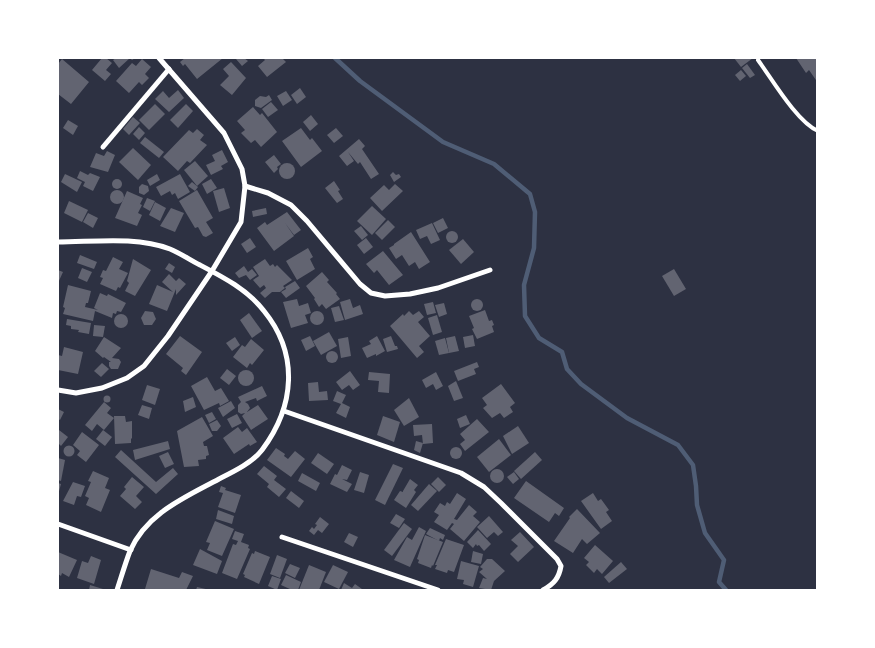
<svg xmlns="http://www.w3.org/2000/svg" width="875" height="648" viewBox="0 0 875 648" font-family="Spectral,serif">
<rect width="100%" height="100%" fill="#2d3142"/>
<g fill="none" stroke-linecap="round" stroke-linejoin="round">
<polyline stroke="#4f5d75" stroke-width="4.5" points="335,58 360,81 443,142 494,164 530,194 535,212 534,248 524,285 525,316 539,338 562,352 567,369 581,384 627,418 678,445 693,465 696,486 697,505 705,533 724,560 719,582 726,590"/>
</g>
<g fill="#626471">
<polygon points="102,58 106,58 112,63 106,70 111,74 105,81 92,70"/>
<polygon points="116,58 135,58 132,60 130,58 119,68 113,60"/>
<polygon points="185,58 223,58 197,79 185,64 183,66 180,62"/>
<polygon points="237,58 244,58 248,61 242,66 236,59"/>
<polygon points="266,58 282,58 286,62 267,77 258,66 265,60 264,59"/>
<polygon points="734,58 753,58 741,67"/>
<polygon points="796,58 818,58 818,83 809,70 806,73"/>
<polygon points="62,59 89,82 71,104 58,94 58,72 59,71 58,64"/>
<polygon points="142,59 151,67 145,74 149,78 142,85 139,82 129,93 116,81 132,63 136,66"/>
<polygon points="231,62 246,78 232,95 220,85 229,76 223,69"/>
<polygon points="747,64 755,75 750,78 742,68"/>
<polygon points="741,70 746,76 740,81 735,75"/>
<polygon points="300,88 306,97 297,104 291,95"/>
<polygon points="178,90 184,98 169,112 155,99 163,91 169,98"/>
<polygon points="286,91 292,100 283,106 277,96"/>
<polygon points="269,95 272,100 261,108 255,106 255,100 260,96 266,97"/>
<polygon points="271,102 278,110 268,117 262,109"/>
<polygon points="155,104 165,114 149,130 139,120"/>
<polygon points="186,104 193,111 178,128 170,120"/>
<polygon points="253,107 260,115 262,113 277,132 261,147 255,140 251,143 241,133 245,130 237,121"/>
<polygon points="311,115 318,124 310,131 303,122"/>
<polygon points="133,117 140,123 129,135 123,129"/>
<polygon points="68,120 78,126 73,135 63,128"/>
<polygon points="139,127 145,133 139,140 133,134"/>
<polygon points="301,128 310,140 312,138 322,151 301,167 282,141"/>
<polygon points="336,128 343,136 334,143 327,135"/>
<polygon points="197,129 204,135 200,140 207,145 190,163 187,161 178,171 163,157 189,130 193,133"/>
<polygon points="145,137 164,152 159,158 140,143"/>
<polygon points="359,139 365,146 362,149 379,174 371,179 360,162 358,164 348,152 354,161 347,166 339,156"/>
<polygon points="133,148 151,165 138,180 119,162"/>
<polygon points="222,150 228,162 221,166 223,169 211,175 206,165 215,161 212,155"/>
<polygon points="107,151 115,155 108,172 90,167 96,153 104,156"/>
<polygon points="274,155 281,164 277,167 278,169 274,173 265,162"/>
<polygon points="195,161 208,176 197,186 184,170"/>
<circle cx="287" cy="171" r="8"/>
<polygon points="80,171 88,175 90,173 100,177 93,191 83,186 85,182 77,178"/>
<polygon points="393,172 396,175 399,174 401,177 394,182 390,175"/>
<polygon points="65,174 82,182 77,192 61,182"/>
<polygon points="157,174 160,180 150,186 147,180"/>
<polygon points="180,174 190,192 178,199 175,193 172,195 170,191 161,196 156,187"/>
<circle cx="117" cy="184" r="5"/>
<polygon points="211,179 217,188 207,194 202,184"/>
<polygon points="334,181 340,190 338,191 343,199 337,203 325,188"/>
<polygon points="192,182 198,187 195,191 188,186"/>
<polygon points="142,184 148,186 149,191 144,195 139,193 139,187"/>
<polygon points="395,184 403,191 382,211 370,198 384,185 389,190"/>
<polygon points="224,188 230,208 219,212 213,191"/>
<polygon points="197,190 213,218 206,222 213,233 206,237 203,236 198,227 195,228 179,201"/>
<circle cx="117" cy="197" r="7"/>
<polygon points="127,191 143,198 140,204 142,205 138,213 142,215 137,226 115,218"/>
<polygon points="147,198 155,201 150,211 143,207"/>
<polygon points="69,201 88,210 82,222 64,213"/>
<polygon points="155,202 166,208 160,221 149,215"/>
<polygon points="372,206 386,219 372,235 357,221"/>
<polygon points="171,208 184,213 175,232 160,226"/>
<polygon points="266,208 267,214 253,217 252,211"/>
<polygon points="287,212 301,230 294,235 285,223 294,236 274,251 257,228 265,222 267,225"/>
<polygon points="88,213 98,218 93,228 83,222"/>
<polygon points="443,218 448,228 438,233 433,223"/>
<polygon points="388,220 395,227 382,240 375,233"/>
<polygon points="432,223 440,240 431,244 427,236 420,239 416,230"/>
<polygon points="361,226 368,235 362,240 354,231"/>
<circle cx="452" cy="237" r="6"/>
<polygon points="411,232 430,262 419,269 415,262 409,266 402,255 396,259 389,248 394,245 394,244"/>
<polygon points="250,238 256,247 247,253 241,244"/>
<polygon points="366,238 373,247 364,254 357,245"/>
<polygon points="463,239 474,252 461,264 449,250"/>
<polygon points="308,248 313,257 310,259 315,269 297,280 286,261"/>
<polygon points="383,251 403,275 389,285 377,270 374,273 366,264"/>
<polygon points="80,255 97,262 94,269 77,263"/>
<polygon points="113,257 123,262 119,269 128,273 120,288 118,287 116,291 100,284 103,278 100,277 103,270 106,271"/>
<polygon points="133,259 151,270 135,296 125,291 129,283 127,281"/>
<polygon points="265,259 270,266 273,264 275,267 277,265 292,280 283,286 285,288 280,292 272,292 265,298 260,293 266,288 264,285 260,288 253,280 259,276 253,267"/>
<polygon points="169,263 175,267 172,273 165,269"/>
<polygon points="244,266 248,272 252,269 257,275 250,280 246,275 239,278 235,273"/>
<polygon points="82,268 92,272 87,282 78,278"/>
<polygon points="674,269 686,289 674,296 662,276"/>
<polygon points="58,270 63,272 58,283"/>
<polygon points="322,272 329,280 327,282 337,293 336,294 340,299 326,309 322,304 319,307 314,299 315,298 306,286"/>
<polygon points="169,274 176,281 179,278 186,284 176,295 176,289 167,311 149,304 157,285 173,292 162,282"/>
<polygon points="295,281 300,288 286,298 281,292 286,289 285,287"/>
<polygon points="68,285 91,291 88,303 86,303 85,307 98,310 94,308 100,293 107,296 108,294 126,303 121,312 117,311 116,314 113,313 112,318 95,311 93,321 63,314 65,308 63,307"/>
<polygon points="297,299 299,306 308,303 311,313 305,315 308,323 291,328 283,302"/>
<polygon points="350,299 353,308 360,305 363,314 345,320 340,302"/>
<circle cx="477" cy="305" r="6"/>
<polygon points="433,302 436,313 427,315 424,304"/>
<polygon points="444,303 447,314 439,317 435,305"/>
<polygon points="339,306 344,320 335,322 331,308"/>
<polygon points="485,310 489,321 492,320 494,325 492,326 494,332 477,339 472,329 474,328 469,316"/>
<polygon points="145,311 153,312 156,319 152,325 144,325 141,318"/>
<polygon points="409,311 413,315 419,311 424,317 418,322 430,336 419,346 424,352 417,358 390,326 403,314 404,316"/>
<circle cx="317" cy="318" r="7"/>
<polygon points="249,313 262,331 252,338 240,320"/>
<circle cx="121" cy="321" r="7"/>
<polygon points="437,315 442,332 433,335 428,318"/>
<polygon points="67,319 91,323 89,334 78,332 79,330 71,329 71,326 66,325"/>
<polygon points="94,325 105,326 103,337 93,336"/>
<polygon points="329,332 337,346 321,355 313,341"/>
<polygon points="473,335 475,346 465,348 463,337"/>
<polygon points="180,336 202,352 186,375 181,371 183,368 166,354"/>
<polygon points="310,336 315,346 306,351 301,340"/>
<polygon points="377,336 385,351 376,356 376,354 367,358 362,348 371,344 369,341"/>
<polygon points="391,336 395,346 397,346 398,349 387,352 383,339"/>
<polygon points="455,336 459,351 449,353 446,338"/>
<polygon points="104,337 121,348 112,358 119,359 121,362 118,369 111,369 109,366 109,362 111,362 104,357 103,358 95,351"/>
<polygon points="235,337 240,345 232,351 226,343"/>
<polygon points="348,337 351,356 341,358 338,339"/>
<polygon points="445,338 449,353 439,355 435,341"/>
<polygon points="251,339 264,350 252,365 250,363 247,368 233,357 242,345 245,347"/>
<polygon points="64,347 83,352 78,374 58,370 58,355 62,356"/>
<circle cx="332" cy="357" r="6"/>
<polygon points="477,362 479,367 474,369 476,374 458,381 454,371"/>
<polygon points="102,363 109,369 101,377 94,371"/>
<polygon points="227,369 236,376 229,385 220,378"/>
<circle cx="246" cy="378" r="8"/>
<polygon points="350,371 360,385 353,390 349,385 342,390 336,382"/>
<polygon points="369,372 390,374 389,393 378,392 379,381 368,380"/>
<polygon points="436,372 443,386 436,390 433,384 426,388 422,380"/>
<polygon points="207,377 215,391 221,388 229,401 220,406 219,403 204,410 191,386"/>
<polygon points="456,381 463,398 454,401 448,386"/>
<polygon points="318,382 319,392 327,391 328,400 309,401 308,383"/>
<polygon points="501,384 515,403 510,407 513,412 504,418 500,413 492,418 483,408 487,405 482,398"/>
<polygon points="147,385 160,389 155,405 142,400"/>
<polygon points="262,386 267,396 257,401 256,398 245,402 248,404 250,408 247,412 258,405 268,419 251,430 242,416 245,413 241,414 238,412 238,405 241,402 238,397"/>
<polygon points="337,391 346,395 342,403 350,407 346,418 336,413 341,404 333,401"/>
<circle cx="107" cy="399" r="3.5"/>
<polygon points="193,397 196,407 185,412 183,401"/>
<polygon points="409,398 419,417 404,426 394,410"/>
<polygon points="231,401 235,408 223,417 218,408"/>
<polygon points="104,402 111,408 107,413 114,418 104,430 97,424 92,431 85,425"/>
<polygon points="142,405 152,408 149,419 138,415"/>
<polygon points="58,409 64,412 60,420 58,419"/>
<polygon points="212,412 216,419 209,423 205,415"/>
<polygon points="237,414 242,423 232,428 227,419"/>
<polygon points="466,415 470,424 460,428 457,419"/>
<polygon points="114,416 125,416 126,422 132,421 132,438 131,439 131,443 115,444"/>
<polygon points="383,416 400,422 394,442 377,435"/>
<polygon points="202,417 213,436 203,442 204,446 207,446 209,455 206,456 206,459 198,460 199,466 184,467 177,431"/>
<polygon points="477,419 489,432 465,451 460,444 465,440 460,434"/>
<polygon points="217,420 221,426 217,431 212,431 209,424"/>
<polygon points="432,424 433,443 423,444 422,435 414,436 413,425"/>
<polygon points="518,426 529,443 512,454 503,436"/>
<polygon points="238,427 242,432 247,428 257,442 250,446 249,444 234,454 223,438"/>
<polygon points="59,430 68,437 61,446 58,443 58,433"/>
<polygon points="103,430 112,437 105,446 96,439"/>
<polygon points="82,432 99,445 86,462 77,455 80,451 73,445"/>
<polygon points="499,439 511,455 489,472 477,457"/>
<polygon points="168,441 170,449 135,460 133,450"/>
<polygon points="416,441 423,443 420,453 414,450"/>
<circle cx="69" cy="451" r="5.5"/>
<circle cx="456" cy="453" r="6"/>
<polygon points="276,448 285,454 284,456 288,459 295,451 305,459 291,477 267,460"/>
<polygon points="121,450 156,482 173,468 178,474 156,494 115,457"/>
<polygon points="168,452 174,464 165,468 159,456"/>
<polygon points="535,452 542,460 521,479 514,471"/>
<polygon points="318,453 334,464 327,474 311,463"/>
<polygon points="58,458 65,460 61,481 58,480"/>
<polygon points="393,464 403,468 385,505 375,500"/>
<polygon points="342,465 352,470 347,480 342,479 352,484 347,492 330,484 335,474 337,475"/>
<polygon points="264,466 277,476 274,480 286,489 279,497 267,487 269,484 257,474"/>
<circle cx="497" cy="476" r="7"/>
<polygon points="93,471 109,478 105,488 110,490 101,512 86,505 89,498 85,496 91,482 88,481"/>
<polygon points="360,472 369,475 364,493 354,490"/>
<polygon points="514,472 519,479 513,484 507,477"/>
<polygon points="302,473 320,483 316,491 298,481"/>
<polygon points="132,477 144,487 136,496 142,502 135,509 120,496 126,489 124,487"/>
<polygon points="438,477 446,485 439,492 431,484"/>
<polygon points="410,479 418,485 414,490 416,492 406,508 394,500 400,491 403,492 403,491"/>
<polygon points="526,481 564,508 559,516 555,513 549,522 514,498"/>
<polygon points="73,482 85,486 81,497 77,496 74,505 63,501"/>
<polygon points="58,483 61,484 58,495"/>
<polygon points="429,484 437,491 418,511 411,505"/>
<polygon points="221,486 226,488 225,490 241,495 235,513 218,507 223,493 219,492"/>
<polygon points="291,491 304,501 299,508 286,498"/>
<polygon points="457,493 466,499 454,519 457,520 469,505 477,512 473,516 480,522 464,541 450,529 454,524 452,523 447,530 434,522 439,515 434,512 440,503 445,506 447,502 450,504"/>
<polygon points="593,493 598,501 601,499 609,510 606,512 612,521 601,529 581,501"/>
<polygon points="577,509 600,533 587,544 582,539 573,553 554,541 570,518 569,517"/>
<polygon points="218,510 234,516 232,524 216,519"/>
<polygon points="396,514 405,519 399,528 390,523"/>
<polygon points="489,516 503,532 498,536 494,532 487,538 477,527"/>
<polygon points="320,517 329,524 322,533 318,530 314,535 309,531 312,527 314,529 317,525 315,524"/>
<polygon points="215,521 234,529 222,556 207,550 210,543 206,542"/>
<polygon points="404,523 412,529 392,556 384,550"/>
<polygon points="419,527 426,531 410,567 394,560 407,537 412,540"/>
<polygon points="430,528 445,535 443,540 440,538 439,541 426,534"/>
<polygon points="478,530 491,544 484,551 479,545 477,546 476,544 473,548 467,542"/>
<polygon points="235,531 244,534 241,542 249,545 248,548 250,549 237,579 222,573 233,544 236,545 238,541 232,539"/>
<polygon points="520,532 534,547 518,562 510,554 518,546 511,540"/>
<polygon points="349,533 358,537 353,547 344,542"/>
<polygon points="425,535 443,542 433,566 432,565 431,568 418,563 419,560 417,559"/>
<polygon points="446,539 464,545 454,572 448,570 447,573 435,569 437,565 435,565"/>
<polygon points="595,545 613,561 602,574 597,569 594,573 586,565 589,562 584,558"/>
<polygon points="200,549 222,561 217,574 193,565"/>
<polygon points="255,551 270,557 259,584 244,577 245,575 243,574 252,553 254,554"/>
<polygon points="473,551 483,554 481,564 471,562"/>
<polygon points="58,552 77,560 69,577 62,573 61,576 58,574"/>
<polygon points="277,555 287,559 280,578 270,574"/>
<polygon points="91,556 101,560 94,584 77,578 82,561 88,563"/>
<polygon points="487,559 492,559 505,571 494,581 491,590 479,588 483,578 487,579 479,572 483,569 480,567"/>
<polygon points="461,561 479,566 473,587 463,584 464,580 457,579"/>
<polygon points="621,562 627,569 609,583 604,577"/>
<polygon points="290,564 300,568 295,578 285,573"/>
<polygon points="309,565 326,572 319,590 299,590"/>
<polygon points="333,565 348,572 339,589 324,582"/>
<polygon points="151,569 179,578 182,572 193,576 186,590 160,590 154,589 154,590 149,590 145,589"/>
<polygon points="286,575 301,582 298,590 292,590 281,585"/>
<polygon points="272,576 281,579 277,590 268,586"/>
<polygon points="344,583 352,588 355,584 362,589 361,590 341,590"/>
<polygon points="90,585 103,589 102,590 89,590"/>
<polygon points="197,587 210,590 196,590"/>
</g>
<g fill="none" stroke-linecap="round" stroke-linejoin="round">
<path stroke="#fff" stroke-width="4" d="M758 60C772 79 797 122 818 131"/>
<g stroke="#fff" stroke-width="5">
<polyline points="103,147 169,69"/>
<polyline points="245,186 268,193 291,205 307,221 360,284 371,293 385,296 410,294 438,288 490,270"/>
<path d="M58 242C93 242 136 236 170 249 180 253 190 260 200 265 223 277 248 290 264 311 299 354 295 406 262 450 252 463 233 472 219 479 184 498 147 513 130 551 125 564 121 578 117 590"/>
<polyline points="58,390 76,393 102,388 127,378 144,366 168,336 212,271 241,222 245,186 242,169 224,133 159,58"/>
<path d="M284 411 461 473 484 487 501 503 557 559 561 566C559 578 554 584 543 590"/>
<polyline points="58,524 131,550"/>
<polyline points="282,537 438,590"/>
</g>
</g>
<rect width="875" height="648" fill="none" stroke="#ffffff" stroke-width="118"/>
</svg>
